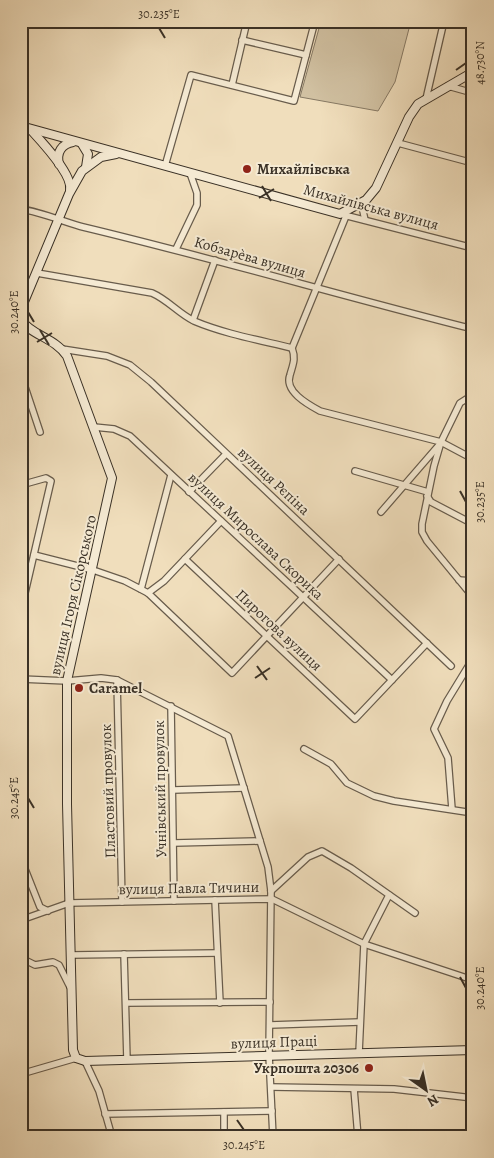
<svg xmlns="http://www.w3.org/2000/svg" width="494" height="1158" viewBox="0 0 494 1158" font-family="Alegreya,serif">
<rect width="100%" height="100%" fill="#f0debc"/>
<filter id="stains"><feTurbulence type="fractalNoise" baseFrequency=".004" numOctaves="4"/><feColorMatrix values="0 0 0 0 .2 0 0 0 0 .09 0 0 0 0 .02 0 0 0 .5 -.17"/></filter>
<radialGradient id="worn" r=".72"><stop offset=".6" stop-color="#630" stop-opacity="0"/><stop offset="1" stop-color="#630" stop-opacity=".3"/></radialGradient>
<polygon fill="#d1c1a2" stroke="#867964" points="321,21 411,21 395,82 378,111 300,97"/>
<g fill="none" stroke-linecap="round" stroke-linejoin="round">
<defs>
<g id="street">
<polyline points="242,40 306,55"/>
<polyline points="232,85 247,21"/>
<polyline points="448,86 473,93"/>
<polyline points="426,99 444,21"/>
<polyline points="398,143 473,163"/>
<polyline points="165,166 191,75 294,101 315,21"/>
<path d="M21 210C30 208 70 224 83 227 213 258 342 296 473 329"/>
<polyline points="344,215 473,248"/>
<polyline points="365,220 363,211 366,200"/>
<polyline points="176,249 197,205 197,193 190,173"/>
<path d="M37 273 152 293C168 300 178 313 194 321 225 334 259 340 292 348"/>
<polyline points="193,320 215,260"/>
<path d="M292 348C296 359 293 364 290 375 284 391 307 404 320 411L441 442 473 459"/>
<polyline points="292,348 346,216"/>
<polyline points="62,349 107,356 130,365 151,382 451,666"/>
<polyline points="21,375 40,432"/>
<polyline points="473,391 471,396 460,403 441,442 434,466 422,524 422,532 427,541 473,597"/>
<polyline points="94,427 114,429 130,436 392,680"/>
<polyline points="355,471 428,492"/>
<polyline points="21,485 46,478 51,481 21,610"/>
<polyline points="189,492 226,454"/>
<polyline points="427,496 431,502 473,524"/>
<polyline points="381,512 439,445"/>
<polyline points="34,555 93,570 125,581 148,593 232,673 339,559"/>
<polyline points="185,559 355,719 427,643"/>
<polyline points="459,580 473,581"/>
<polyline points="141,589 171,475"/>
<polyline points="148,593 164,581 221,521"/>
<polyline points="21,679 67,681 101,678 117,680 228,736 268,867 271,891 269,1055 273,1137"/>
<polyline points="117,680 122,902"/>
<polyline points="171,706 174,901"/>
<polyline points="304,749 331,764 347,783 374,796 394,801 473,813"/>
<polyline points="173,790 244,788"/>
<polyline points="452,809 448,758 434,729 447,701 469,665"/>
<polyline points="174,843 260,841"/>
<polyline points="21,859 40,907 48,911"/>
<polyline points="271,891 308,857 322,851 351,868 415,913"/>
<polyline points="215,900 220,1003"/>
<polyline points="21,920 69,903 272,899 364,944 473,980"/>
<polyline points="124,954 127,1060"/>
<polyline points="71,955 217,953"/>
<polyline points="21,958 35,965 53,962 59,965 70,987"/>
<polyline points="126,1003 270,1002"/>
<polyline points="270,1025 360,1022"/>
<polyline points="359,1053 364,944 389,895"/>
<polyline points="85,1061 99,1091 112,1137"/>
<polyline points="21,1074 76,1058"/>
<polyline points="271,1087 394,1089 473,1098"/>
<polyline points="354,1089 358,1137"/>
<polyline points="224,1112 224,1137"/>
<polyline points="105,1114 272,1111"/>
<polyline points="350,1137 370,1137"/>
</g>
<g id="secondary">
<polyline points="21,126 340,214 366,200 376,188 409,117 418,104 473,72"/>
<path d="M31 130C42 142 73 175 70 190"/>
<polyline points="82,144 88,154 86,167"/>
<path d="M59 164C56 152 62 144 73 142"/>
<polyline points="21,309 69,194 82,171 101,157 116,154"/>
<path d="M21 320C31 335 55 338 67 356L112 478 67 681V804L73 1050 76 1058 85 1061 473 1050"/>
</g>
</defs>
<use href="#street" stroke="#685c4c" stroke-width="8"/>
<use href="#secondary" stroke="#3a3126" stroke-width="10"/>
<use href="#street" stroke="#f5ead3" stroke-width="5.5"/>
<use href="#secondary" stroke="#f5ead3" stroke-width="8"/>
</g>
<path fill="none" stroke="#3a3126" stroke-width="2" d="M159 28 165 38M456 70 466 63M262 186 271 201M259 198 274 189M28 312 34 322M40 330 49 345M37 342 52 333M460 491 466 502M257 666 267 680M255 678 270 668M28 798 34 808M460 977 466 988M237 1120 244 1130"/>
<g fill="#8f2418" stroke="#f5ead3" stroke-width="2">
<circle cx="247" cy="169" r="5"/>
<circle cx="79" cy="688" r="5"/>
<circle cx="369" cy="1068" r="5"/>
</g>
<g text-anchor="middle" dominant-baseline="central" stroke-width="4" stroke-linejoin="round" paint-order="stroke">
<g font-size="15" font-weight="bold" fill="#3a3126" stroke="#f5ead3" text-anchor="start">
<text x="257" y="169">Михайлівська</text>
<text x="89" y="688">Caramel</text>
<text x="359" y="1068" text-anchor="end">Укрпошта 20306</text>
</g>
<g font-size="15" fill="#3a3126" stroke="#f5ead3">
<text transform="translate(371 207) rotate(15)">Михайлівська вулиця</text>
<text transform="translate(250 257) rotate(16)">Кобзарèва вулиця</text>
<text transform="translate(274 481) rotate(43)">вулиця Рєпіна</text>
<text transform="translate(256 536) rotate(43)">вулиця Мирослава Скорика</text>
<text transform="translate(73 595) rotate(-77)">вулиця Ігоря Сікорського</text>
<text transform="translate(279 630) rotate(43)">Пирогова вулиця</text>
<text transform="translate(160 789) rotate(-91)">Учнівський провулок</text>
<text transform="translate(108 791) rotate(-92)">Пластовий провулок</text>
<text transform="translate(189 888) rotate(-1)">вулиця Павла Тичини</text>
<text transform="translate(274 1042) rotate(-2)">вулиця Праці</text>
</g>
</g>
<rect width="494" height="1158" fill="none" stroke="#f0debc" stroke-width="55"/>
<g transform="translate(426 1090) rotate(147)" stroke="#f5ead3" stroke-width="4" paint-order="stroke">
<path d="M0-4L9 19L0 12L-9 19Z" fill="#3a3126"/>
<text y="-8" font-size="14" font-weight="bold" text-anchor="middle" fill="#3a3126">N</text>
</g>
<rect x="28" y="28" width="438" height="1102" fill="none" stroke="#3a3126" stroke-width="2"/>
<g font-size="12" text-anchor="middle" fill="#3a3126">
<text x="159" y="18">30.235°E</text>
<text transform="translate(480 63) rotate(-90)" y="4">48.730°N</text>
<text transform="translate(14 312) rotate(-90)" y="4">30.240°E</text>
<text transform="translate(480 502) rotate(-90)" y="4">30.235°E</text>
<text transform="translate(14 798) rotate(-90)" y="4">30.245°E</text>
<text transform="translate(480 988) rotate(-90)" y="4">30.240°E</text>
<text x="244" y="1149">30.245°E</text>
</g>
<rect width="100%" height="100%" filter="url(#stains)"/>
<rect width="100%" height="100%" fill="url(#worn)"/>
</svg>
